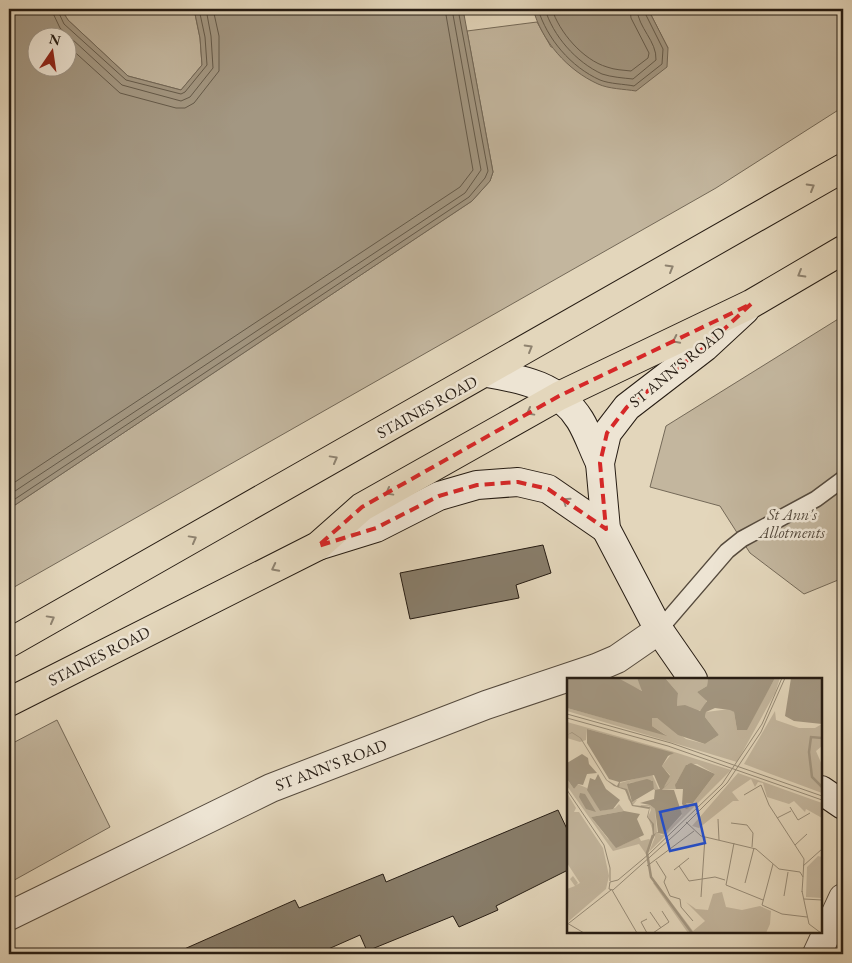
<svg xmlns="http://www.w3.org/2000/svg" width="852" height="963" viewBox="0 0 852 963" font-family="'EB Garamond',serif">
<rect width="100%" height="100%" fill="#e3d6bb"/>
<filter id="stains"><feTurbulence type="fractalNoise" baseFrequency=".004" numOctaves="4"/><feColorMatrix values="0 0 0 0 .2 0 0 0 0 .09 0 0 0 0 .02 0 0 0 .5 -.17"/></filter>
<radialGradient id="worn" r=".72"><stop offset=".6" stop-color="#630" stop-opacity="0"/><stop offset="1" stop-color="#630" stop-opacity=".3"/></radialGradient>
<g fill="#c3b69e" stroke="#746958">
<polygon points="61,9 194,9 200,38 202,65 181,90 128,76 68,20"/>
<polygon points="648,9 843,9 843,107 716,188 9,590 9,509 472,201 490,181 493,172 467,31 537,22 551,47 668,48"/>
<polygon points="843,316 843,578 804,594 750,553 720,506 650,487 666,426"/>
<polygon points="57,720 110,827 9,883 9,745"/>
</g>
<g fill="#a39782" stroke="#716656" fill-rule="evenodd">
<path d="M9 9H61L68 20 128 76 181 90 202 65 200 38 194 9H463L493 172 490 181 472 201 9 509ZM38 38H68V68H38Z"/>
<path d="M533 9H648L668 48 667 67 636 91C624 89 609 89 598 84 567 70 542 41 533 9Z"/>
</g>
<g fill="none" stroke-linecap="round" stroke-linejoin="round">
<g stroke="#645a4a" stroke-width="1">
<polyline points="51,9 60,28 122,85 181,101 190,97 213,68 211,36 206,9"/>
<polyline points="57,9 64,24 126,80 181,94 185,92 207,65 205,37 199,9"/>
<path d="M538 9C547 39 571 67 600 80 610 84 624 84 634 86L662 64 663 49 643 9"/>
<path d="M545 9C553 36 576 62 602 74 611 77 623 78 633 79L656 60C657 41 638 28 637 9"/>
<path d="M552 9C559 32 583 60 607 67 615 70 623 70 631 71L648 58 649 53 631 18 630 9"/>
<polyline points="68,46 120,93 176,108 185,108 194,103 219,71 219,36 213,9"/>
<polyline points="9,486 460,187 473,170 445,9"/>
<polyline points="9,495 465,193 481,170 452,9"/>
<polyline points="9,503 469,197 485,178 488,171 458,9"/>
</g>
</g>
<g fill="#887d6a" stroke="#261c13">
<polygon points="543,545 551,573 516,585 519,598 410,619 400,573"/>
<polygon points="558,810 568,831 568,870 496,906 498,910 459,927 453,916 367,951 360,935 317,954 173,954 295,900 299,908 383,874 386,882"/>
</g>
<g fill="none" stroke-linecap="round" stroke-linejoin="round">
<defs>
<polyline id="lane" points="659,630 727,551 742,539 816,499 843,479"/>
<g id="street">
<polyline points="9,916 271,788 486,705 596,668 617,659 659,630"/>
<polyline points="817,954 843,898"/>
</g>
<g id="secondary">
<path d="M487 373C523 379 559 386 580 420 588 433 593 449 600 463"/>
<polyline points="318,546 376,528 439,496 477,485 518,482 548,489 606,529"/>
<polyline points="693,679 659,630 606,529 600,463 607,433 627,407 705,347 745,310"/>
<polyline points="821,790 843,805"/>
</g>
<g id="primary">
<polyline points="9,643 843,168"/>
<polyline points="9,702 318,546 362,507 559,396 751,304 843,250"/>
</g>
</defs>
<use href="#lane" stroke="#554a3d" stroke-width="18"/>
<use href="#street" stroke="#554a3d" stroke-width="30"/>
<use href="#secondary" stroke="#261c13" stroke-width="30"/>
<use href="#primary" stroke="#261c13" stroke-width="30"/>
<use href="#lane" stroke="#ede4d3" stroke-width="15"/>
<use href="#street" stroke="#ede4d3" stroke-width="28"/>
<use href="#secondary" stroke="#ede4d3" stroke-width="28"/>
<use href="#primary" stroke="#e3d6bb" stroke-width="28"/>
</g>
<defs><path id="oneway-chevron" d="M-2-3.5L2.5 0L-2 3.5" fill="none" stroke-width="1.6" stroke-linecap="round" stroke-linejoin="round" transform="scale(1.25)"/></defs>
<g stroke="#8e826f">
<use href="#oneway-chevron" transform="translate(811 187) rotate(-30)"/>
<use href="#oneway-chevron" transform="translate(670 268) rotate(-30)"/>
<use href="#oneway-chevron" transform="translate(801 274) rotate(150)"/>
<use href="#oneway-chevron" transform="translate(676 340) rotate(154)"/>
<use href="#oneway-chevron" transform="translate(529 348) rotate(-30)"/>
<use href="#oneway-chevron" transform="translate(530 412) rotate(151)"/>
<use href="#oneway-chevron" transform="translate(334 459) rotate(-29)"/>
<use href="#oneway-chevron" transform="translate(389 492) rotate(151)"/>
<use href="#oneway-chevron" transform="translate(193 539) rotate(-29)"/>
<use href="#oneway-chevron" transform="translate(275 568) rotate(153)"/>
<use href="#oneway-chevron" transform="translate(51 619) rotate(-29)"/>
</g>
<use stroke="#938a7d" href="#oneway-chevron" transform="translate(566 501) rotate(-145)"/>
<path fill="none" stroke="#d62828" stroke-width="4" stroke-dasharray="10 6" stroke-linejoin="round" d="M751 304 705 347 627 407 607 433 600 463 606 529 548 489 518 482 477 485 439 496 376 528 318 546 362 507 559 396Z"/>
<g text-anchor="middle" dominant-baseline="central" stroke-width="5" stroke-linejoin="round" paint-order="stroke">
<g font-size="16" fill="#261c13" stroke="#ede4d3">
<text transform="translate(677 367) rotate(-39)">ST ANN'S ROAD</text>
<text transform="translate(427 407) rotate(-29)">STAINES ROAD</text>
<text transform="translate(99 656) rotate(-27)">STAINES ROAD</text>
<text transform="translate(331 765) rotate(-21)">ST ANN'S ROAD</text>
</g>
<g font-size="16" font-style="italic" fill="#554a3d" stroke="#ede4d3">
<text x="792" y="514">St Ann's<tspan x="792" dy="18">Allotments</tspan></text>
</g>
</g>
<g transform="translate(567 678)">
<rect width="255" height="255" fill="#e3d6bb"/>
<path d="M51 0H70L76 13 59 6ZM98 0H141L140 8 130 14 140 21 137 31 131 33 110 28 111 15ZM208 0H213L208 15 170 84 0 33V30L99 57 85 48V40H90L119 61 138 66 152 57 138 39 139 34 163 31 167 34 170 52H179ZM208 33 209 42 232 50H248L255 46V68L249 73 255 87V115L177 86ZM0 44 104 73 164 92 82 174 88 159 81 139 84 132 82 128 73 129 74 127H83L88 131 90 155 95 157 115 137 113 130 121 129 119 125H126L148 96 130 86H120L109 105V111L95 112 106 101 97 109 103 97 95 88 105 75 20 51 19 62 13 64 0 60ZM171 95 255 125V140L239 131 238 134 227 123 222 126 200 119 196 105 191 104 188 109 184 101 165 114 172 123H166L132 150 125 148ZM85 96 92 112H87L85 102 62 105 63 123 70 122 66 127 61 121 60 112 51 109 53 105ZM0 101 7 111 10 106 20 110 33 133 48 130 52 126 57 133 24 139 41 161 55 167 72 159 74 163 82 161 85 163 79 176 72 166 46 173 0 108ZM0 115 9 130 7 134H12L36 170 42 198 39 211 2 243 0 211 8 208 3 201 6 198 11 205 9 207 13 205 0 185ZM251 178 255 179V220L239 219 240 189ZM89 204 126 253 138 243 119 224 129 231 141 232 146 216 155 214 159 229 175 232 193 228 204 233 203 246 199 255H121L86 205Z" fill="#c3b69e"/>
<path d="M0 0H51L75 13 70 0H98L111 15 110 28 118 27 133 33 140 23 130 14 140 8 141 0H208L180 52H170L167 34 163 32 148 30 139 34 138 39 152 57 138 66 111 57 90 40H85V48L100 58 0 30ZM224 0H255V46L227 43 218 38ZM20 51 107 75 101 78 95 88 103 98 97 109 106 101 95 112H107L115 136 97 156 89 155 86 161 85 146 80 139 82 131 65 128 58 112 47 108 39 102 13 60 5 55 0 57 5 54 14 60 40 102 50 108 52 104 42 101 20 65ZM87 97 93 111 88 112 87 121 73 125 83 127 88 131 91 154 87 156V146L81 139 83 129 66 127 60 111 52 109 53 104ZM15 76 21 80 22 86 30 95 20 96 16 107 11 106 7 111 0 101V85ZM124 85 148 96 126 125H119L122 130 119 131 115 126 116 111H109L108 107 119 87ZM31 96 39 111 53 122 46 131 33 133 20 112 23 100 28 102ZM80 101 86 103 87 111 65 124 60 106ZM13 115 18 116 29 134 19 131 12 119ZM57 133 73 136 70 141 77 157 49 170 24 139Z" fill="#a39782" fill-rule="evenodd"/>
<path fill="none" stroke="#a39782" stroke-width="2.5" d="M255 60 244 59 242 74 245 99 255 109M86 157 80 175 84 199 125 255"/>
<path fill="none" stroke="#978c78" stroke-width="1" d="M215 0 195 46 155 106 82 176 51 202 43 204 42 211 46 212 112 153 160 105 194 54 218 0M0 36 104 65 255 118M0 40 101 68 255 122M0 112 37 167 43 190V203M177 117 194 107 202 127 237 181 236 199M223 129 231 142 243 135M210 140 224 133M151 141 152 162M119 144 134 158 189 171 212 191 233 194 236 199 235 214M164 145 180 147 186 155 185 169M167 165 159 207 196 222M228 167 240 156M89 183 99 199 97 204 103 218 113 221 114 229 126 243M206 186 195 227 215 236 240 239M80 188 127 153M112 188 122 203 148 199 158 202M236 188 255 171M107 192 122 180M178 205 187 170M45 212 70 255M235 213 242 246 254 255M217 218 221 194M134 219 138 159M237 221 255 222M83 234 94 250M80 241 74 244 80 255M0 245 17 255M2 245 44 212M86 255 102 244 95 233"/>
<path fill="#1d4ed8" fill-opacity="0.15" stroke="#1d4ed8" stroke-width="2.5" d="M129 126 138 165 103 173 93 134Z"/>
<rect width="255" height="255" fill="none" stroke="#261c13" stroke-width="2.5"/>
</g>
<rect width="852" height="963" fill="none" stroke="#e3d6bb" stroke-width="30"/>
<rect x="10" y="10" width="832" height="943" fill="none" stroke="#261c13" stroke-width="2.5"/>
<rect x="15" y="15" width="822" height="933" fill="none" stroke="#261c13"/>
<g transform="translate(52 52) rotate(13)"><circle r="24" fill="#ede4d3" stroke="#9d9486"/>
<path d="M0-4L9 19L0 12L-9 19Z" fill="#8f2418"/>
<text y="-8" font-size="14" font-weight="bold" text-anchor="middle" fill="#261c13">N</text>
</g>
<rect width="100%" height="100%" filter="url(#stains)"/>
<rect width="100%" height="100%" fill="url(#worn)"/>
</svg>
